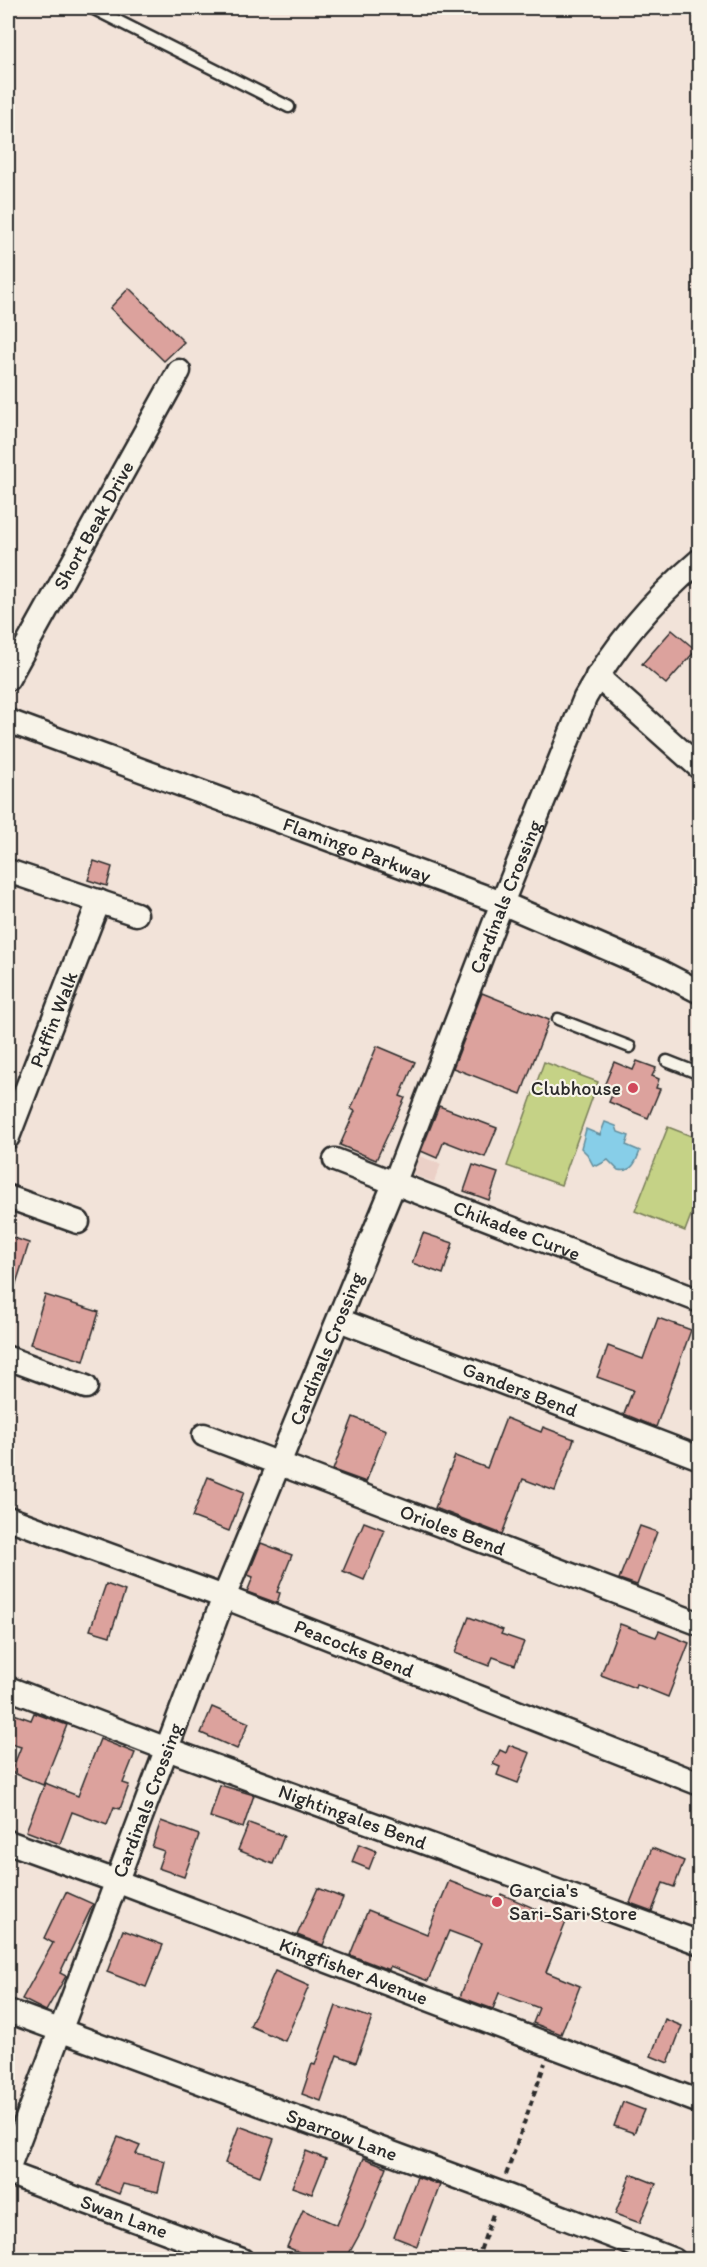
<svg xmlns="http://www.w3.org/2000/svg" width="707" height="2267" viewBox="0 0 707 2267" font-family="Itim,sans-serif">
<rect width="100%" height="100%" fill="#f2e3d9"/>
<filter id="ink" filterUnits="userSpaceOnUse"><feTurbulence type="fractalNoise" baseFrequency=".0167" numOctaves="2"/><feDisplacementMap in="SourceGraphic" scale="12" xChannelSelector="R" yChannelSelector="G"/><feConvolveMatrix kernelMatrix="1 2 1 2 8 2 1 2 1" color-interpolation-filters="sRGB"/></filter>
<g filter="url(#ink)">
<polygon fill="#ebd0c7" points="419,1156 441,1164 434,1182 413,1175"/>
<g fill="#c5d286" stroke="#787e58" stroke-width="1.5">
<polygon points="544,1062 598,1082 561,1185 507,1166"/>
<polygon points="668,1127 699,1139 699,1194 685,1231 635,1211"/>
</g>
<path fill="#87cee8" stroke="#628d9c" stroke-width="1.5" d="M605 1122 616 1126 618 1132 629 1136 626 1145 640 1151C636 1162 632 1173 618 1170L608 1160 597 1166 593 1165 587 1154 581 1148 586 1129 600 1135Z"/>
<g fill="#dca29d" stroke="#2b2b2b" stroke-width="1.5">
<polygon points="129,288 184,342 164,361 110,308"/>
<polygon points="672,630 696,650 666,684 642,664"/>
<polygon points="94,861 112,867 107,886 88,880"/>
<polygon points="482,993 549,1020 521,1094 453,1068"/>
<polygon points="377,1046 415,1062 400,1096 405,1098 376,1160 340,1145 355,1111 351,1109"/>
<polygon points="637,1061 656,1068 652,1076 659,1079 656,1088 660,1089 648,1118 609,1102 614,1090 604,1086 614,1062 633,1070"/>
<polygon points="439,1106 497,1128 485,1157 444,1141 437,1158 421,1151"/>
<polygon points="473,1165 498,1173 489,1200 464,1191"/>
<polygon points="423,1233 453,1243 443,1274 412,1263"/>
<polygon points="8,1236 29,1243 11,1299 8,1299"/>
<polygon points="45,1295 99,1312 84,1361 30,1344"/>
<polygon points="658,1318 691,1330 656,1427 624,1414 633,1390 597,1377 608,1346 643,1359"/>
<polygon points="353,1417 386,1430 366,1482 333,1470"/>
<polygon points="506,1418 541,1432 543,1427 574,1439 555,1491 523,1479 502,1534 435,1508 455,1456 487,1468"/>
<polygon points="208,1477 244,1492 229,1531 192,1517"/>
<polygon points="364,1522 385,1530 364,1580 343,1571"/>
<polygon points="640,1526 657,1532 637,1585 619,1579"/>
<polygon points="261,1543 292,1555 277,1592 280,1593 277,1603 247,1592 253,1577 248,1575"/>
<polygon points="106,1584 125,1591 110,1636 90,1630"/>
<polygon points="469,1617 503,1630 501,1634 524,1642 515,1665 493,1657 489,1666 455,1653"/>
<polygon points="620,1624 656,1637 659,1631 689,1643 668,1697 636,1684 635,1688 601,1675"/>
<polygon points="212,1707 249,1723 237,1749 201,1733"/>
<polygon points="8,1712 31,1720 34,1713 67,1725 43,1785 11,1772 21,1747 8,1743"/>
<polygon points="100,1739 135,1753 123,1783 129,1785 120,1809 114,1807 107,1825 72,1812 60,1844 26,1831 45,1783 78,1796"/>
<polygon points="509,1745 530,1753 518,1783 497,1775 500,1767 493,1764 500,1750 506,1753"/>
<polygon points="220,1785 254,1795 243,1828 210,1817"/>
<polygon points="161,1821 199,1835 184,1877 158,1868 164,1851 152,1847"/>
<polygon points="249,1823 284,1836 273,1864 238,1850"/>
<polygon points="359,1844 376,1851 369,1869 352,1862"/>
<polygon points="652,1848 684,1861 674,1887 663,1883 652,1911 630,1903"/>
<polygon points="449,1881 499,1900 501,1894 566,1922 546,1972 580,1986 561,2034 533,2023 539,2008 499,1993 493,2009 460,1997 481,1943 449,1931 428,1981 390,1966 389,1970 350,1955 368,1910 427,1934"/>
<polygon points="318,1888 343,1898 323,1945 297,1935"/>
<polygon points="66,1892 93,1904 60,1973 66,1976 46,2011 22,1999 53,1943 44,1938"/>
<polygon points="123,1930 163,1945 146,1987 107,1972"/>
<polygon points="275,1971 309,1986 285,2041 250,2026"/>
<polygon points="336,2006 372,2018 356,2062 337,2055 321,2101 302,2094 312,2064 315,2065"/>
<polygon points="665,2019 682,2026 668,2063 651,2056"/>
<polygon points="623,2102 644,2110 634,2133 614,2126"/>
<polygon points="239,2126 274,2139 260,2176 225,2163"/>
<polygon points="118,2137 140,2146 136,2154 165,2161 158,2192 123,2184 119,2194 97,2185"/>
<polygon points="306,2151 326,2159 312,2194 292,2187"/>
<polygon points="364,2158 387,2167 363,2228 346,2259 315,2259 287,2247 303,2210 337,2225"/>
<polygon points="631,2174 656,2184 640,2223 615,2214"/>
<polygon points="417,2177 440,2185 417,2246 394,2237"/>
</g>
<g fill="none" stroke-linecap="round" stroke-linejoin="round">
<defs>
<g id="lane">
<polyline points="92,8 289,107"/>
<polyline points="558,1019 630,1047"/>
<polyline points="667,1061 700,1074"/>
</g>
<g id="street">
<polyline points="597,676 700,768"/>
<path id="s1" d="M8 679 179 371"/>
<path id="s2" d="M8 721 502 903 659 971 700 992"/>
<polyline points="8,871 136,914"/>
<path id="s3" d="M8 1137 99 901"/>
<path id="s4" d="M335 1160 700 1301"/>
<polyline points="8,1197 78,1222"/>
<path id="s5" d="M339 1320 700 1458"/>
<polyline points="8,1358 86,1387"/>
<path id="s6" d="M204 1435 700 1624"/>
<path id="s7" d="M8 1518 224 1597 700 1784"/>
<path id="s8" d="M8 1688 167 1749 700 1943"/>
<path id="s9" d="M8 1842 116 1881 700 2102"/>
<path id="s10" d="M8 2011 500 2193 674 2260"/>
<path id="s11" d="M8 2169 224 1597 394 1184 502 903 585 698C614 646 654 599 700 560"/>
<path id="s12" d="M8 2173 242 2260"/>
</g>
</defs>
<use href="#lane" stroke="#2b2b2b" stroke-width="15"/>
<use href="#street" stroke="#2b2b2b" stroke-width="27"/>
<g stroke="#2b2b2b" stroke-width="4" stroke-dasharray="6 4.5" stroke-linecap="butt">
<polyline points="506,2175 545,2063"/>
<polyline points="477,2260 494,2211"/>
</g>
<use href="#lane" stroke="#f7f3e8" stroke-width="10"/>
<use href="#street" stroke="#f7f3e8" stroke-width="22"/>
</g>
</g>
<g fill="#d1495b" stroke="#f7f3e8" stroke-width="2">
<circle cx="633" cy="1088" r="6"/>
<circle cx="497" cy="1902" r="6"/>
</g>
<g text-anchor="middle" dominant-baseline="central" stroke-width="4.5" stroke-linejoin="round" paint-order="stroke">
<g font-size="20" fill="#2b2b2b" stroke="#f7f3e8">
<text stroke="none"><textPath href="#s1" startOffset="176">Short Beak Drive</textPath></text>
<text stroke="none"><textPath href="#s2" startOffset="372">Flamingo Parkway</textPath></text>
<text stroke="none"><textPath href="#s11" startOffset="1366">Cardinals Crossing</textPath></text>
<text stroke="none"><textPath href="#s3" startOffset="126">Puffin Walk</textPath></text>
<text stroke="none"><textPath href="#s4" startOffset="195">Chikadee Curve</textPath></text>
<text stroke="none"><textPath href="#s11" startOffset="880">Cardinals Crossing</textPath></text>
<text stroke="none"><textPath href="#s5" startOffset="194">Ganders Bend</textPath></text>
<text stroke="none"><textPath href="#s6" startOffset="266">Orioles Bend</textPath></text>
<text stroke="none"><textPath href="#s7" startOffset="370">Peacocks Bend</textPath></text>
<text stroke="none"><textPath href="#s11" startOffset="394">Cardinals Crossing</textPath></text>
<text stroke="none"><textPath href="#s8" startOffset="368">Nightingales Bend</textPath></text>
<text stroke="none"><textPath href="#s9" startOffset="369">Kingfisher Avenue</textPath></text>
<text stroke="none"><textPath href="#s10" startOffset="356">Sparrow Lane</textPath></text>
<text stroke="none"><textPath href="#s12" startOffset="124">Swan Lane</textPath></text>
</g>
<g font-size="20" fill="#2b2b2b" stroke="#f7f3e8" text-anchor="end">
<text x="621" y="1088">Clubhouse</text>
<text x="509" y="1890" text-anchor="start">Garcia's<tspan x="509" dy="23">Sari-Sari Store</tspan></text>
</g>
</g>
<rect width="707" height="2267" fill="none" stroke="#f7f3e8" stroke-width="30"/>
<rect x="15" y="15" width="677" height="2237" fill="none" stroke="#2b2b2b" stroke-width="2" filter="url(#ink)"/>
</svg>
